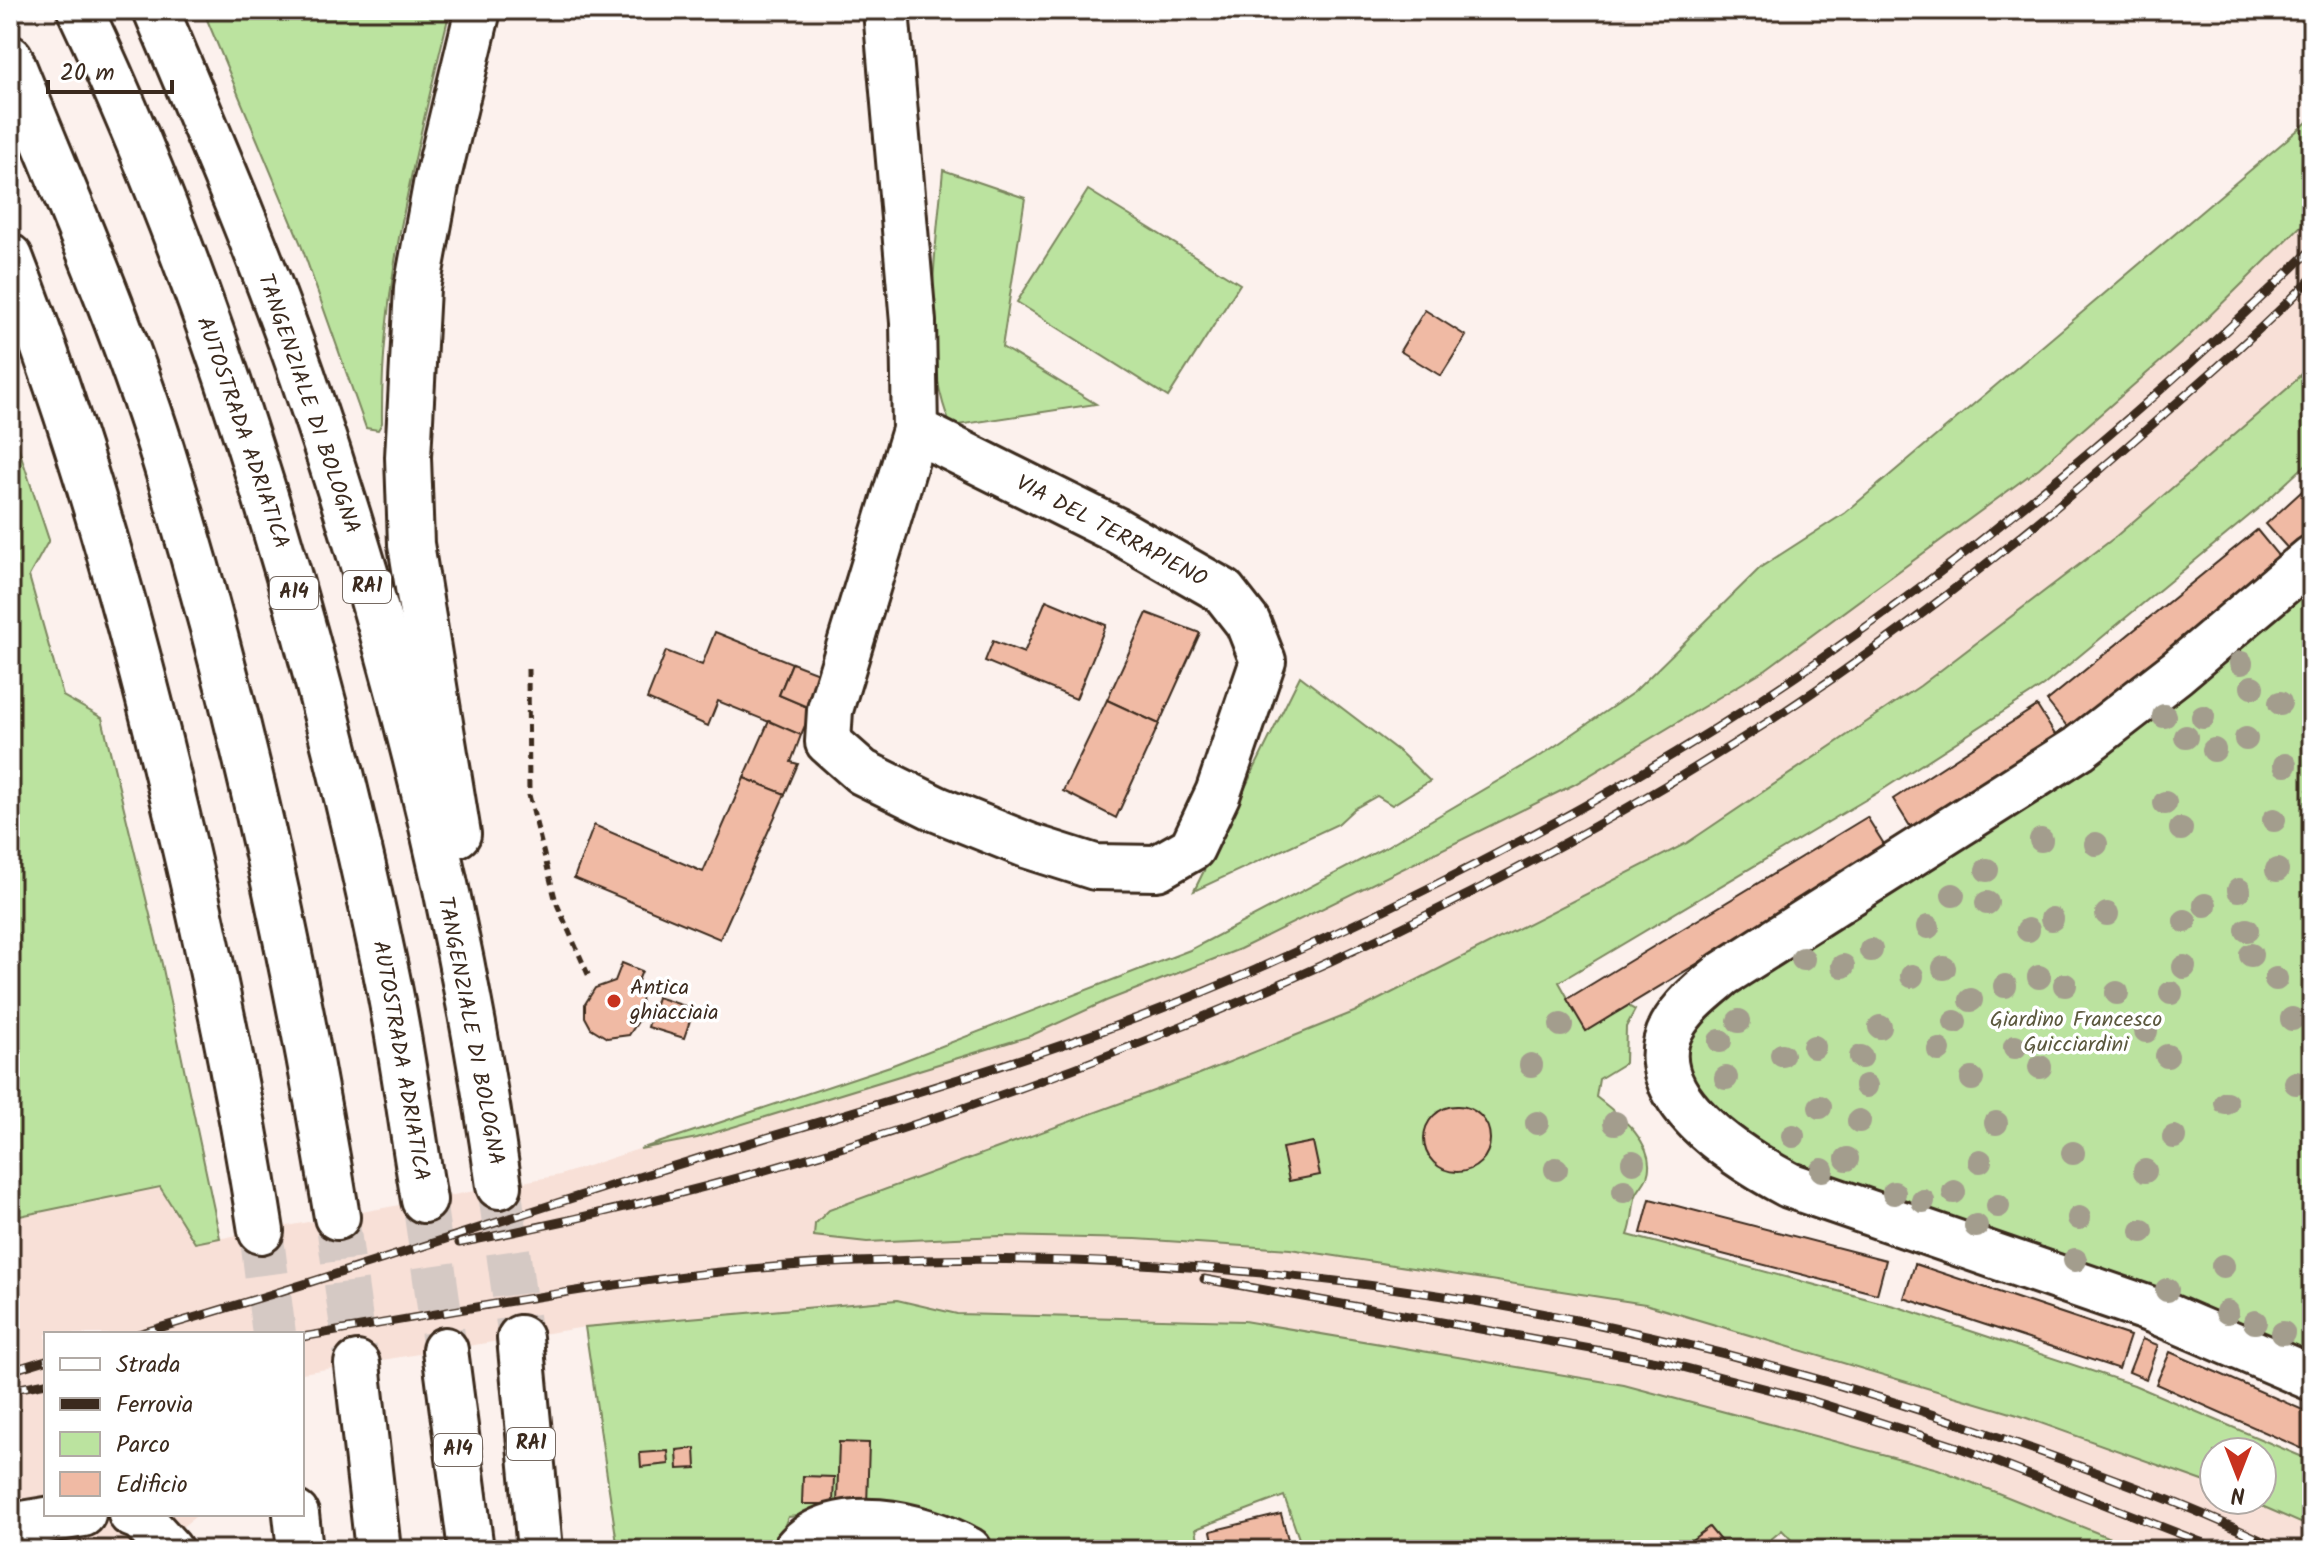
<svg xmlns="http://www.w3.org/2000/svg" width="2322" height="1560" viewBox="0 0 2322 1560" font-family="Kalam,sans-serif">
<rect width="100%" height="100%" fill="#fcf1ed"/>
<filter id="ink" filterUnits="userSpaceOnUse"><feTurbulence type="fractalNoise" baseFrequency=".0125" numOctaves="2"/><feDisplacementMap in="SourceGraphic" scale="16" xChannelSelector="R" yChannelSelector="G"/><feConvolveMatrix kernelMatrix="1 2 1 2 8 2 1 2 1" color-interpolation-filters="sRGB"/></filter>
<g filter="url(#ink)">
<path fill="#f8e0d7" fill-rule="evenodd" d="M2312 118V459L2261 506 2043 686 1882 790 1559 982 1510 1074 1628 1235 1898 1307 2134 1385 2312 1461V1550H1959L1603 1455 597 1401 585 1327 302 1373V1334H46V1514H199L152 1550H10V1218L160 1187 196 1243 560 1175 890 1066 1190 950 1382 849 1542 755 1634 692 1761 567 1845 513ZM2214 1452H2262V1500H2214Z"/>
<g fill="#bbe39f" stroke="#7b865e" stroke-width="2">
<path d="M203 10H450C418 144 380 284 382 423L378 430 366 428 300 242Z"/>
<polygon points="2312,118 2312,215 2186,339 2039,468 1766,669 1575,784 1240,949 1106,1001 1030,1036 697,1138 640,1149 890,1066 1190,950 1382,849 1542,755 1634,692 1761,567 1845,513"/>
<path d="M943 170 1025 198 1002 347 1096 404 951 426C919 351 936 249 943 170Z"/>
<polygon points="1088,190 1240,284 1168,397 1017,302"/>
<path d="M2312 362V459L2261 506 2043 686 1882 790 1559 982 1586 1030 1628 1006 1635 1010 1626 1027 1625 1063 1599 1079 1596 1097C1618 1114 1659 1145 1647 1177 1644 1185 1636 1191 1635 1199 1632 1212 1633 1223 1628 1235L1898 1307 2134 1385 2312 1461V1528L2248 1500H2262V1452H2214V1485L2021 1416 1645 1304 1290 1249 1136 1239 1000 1236 867 1242 814 1236 815 1224 829 1210 1197 1075 1354 1012 1687 843 1920 686 2114 538 2288 388Z"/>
<polygon points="10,422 49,540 29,576 63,696 102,718 162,964 220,1238 195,1243 160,1187 10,1218"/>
<polygon points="2312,558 2312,789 2307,790 2312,821 2312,1378 1810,1193 1665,1064 1671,1029"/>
<polygon points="1300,676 1401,753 1430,781 1392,805 1377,796 1354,809 1338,824 1194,891"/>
<polygon points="897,1300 957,1314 1244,1321 1624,1385 1938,1469 2140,1550 1801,1550 1782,1530 1758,1550 1572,1550 1569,1547 1566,1550 1303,1550 1284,1496 1196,1529 1200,1550 995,1550 965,1531 889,1507 788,1517 775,1550 618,1550 585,1327"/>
</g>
<g fill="#f0baa4" stroke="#3b2a1e" stroke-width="2">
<polygon points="1425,310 1466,336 1441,376 1400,351"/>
<polygon points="2312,482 2312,533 2291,552 2266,524"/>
<polygon points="2257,530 2280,558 2070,730 2047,701"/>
<polygon points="1046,600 1106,625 1076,699 985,661 993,641 1024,653"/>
<polygon points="1147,613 1200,633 1159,724 1107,700"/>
<polygon points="715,632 792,663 779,695 812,709 801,735 718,701 708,726 647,699 666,651 702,665"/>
<polygon points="792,663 826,676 812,709 779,695"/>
<polygon points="1107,700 1159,724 1116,818 1063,791"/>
<polygon points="2037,706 2059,741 1915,834 1893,799"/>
<polygon points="769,721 801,735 791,762 798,764 785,794 744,778"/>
<polygon points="744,778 785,794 720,939 574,878 594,825 703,872"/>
<polygon points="1867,817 1887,849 1586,1031 1567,999"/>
<polygon points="622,963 642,971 635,988 641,997 643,1014 629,1035 607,1038 591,1028 585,1017 585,1004 595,988 615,981"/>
<polygon points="657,997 694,1009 684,1038 648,1027"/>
<circle cx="1457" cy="1139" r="33"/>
<polygon points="1313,1142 1320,1175 1289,1181 1282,1148"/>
<polygon points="1650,1199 1886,1260 1877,1294 1641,1233"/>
<polygon points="1915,1264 2130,1336 2119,1369 1904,1298"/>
<polygon points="2142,1339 2158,1345 2146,1379 2129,1372"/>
<polygon points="2170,1352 2312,1414 2312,1453 2156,1384"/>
<polygon points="839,1442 869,1443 867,1505 837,1504"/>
<polygon points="695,1448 696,1468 678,1469 677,1450"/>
<polygon points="668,1451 669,1464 641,1467 640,1453"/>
<polygon points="803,1476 834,1477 833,1504 802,1504"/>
<polygon points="1281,1514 1291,1550 1215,1550 1211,1531"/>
<polygon points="1709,1527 1728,1550 1689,1550 1685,1545"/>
<polygon points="1785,1541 1793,1550 1775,1550"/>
</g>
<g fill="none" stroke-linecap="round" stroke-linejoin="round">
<g stroke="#d5c9c4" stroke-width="44" stroke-dasharray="44 22" stroke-linecap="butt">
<polyline points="499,1186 520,1338"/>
<polyline points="424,1200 445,1350"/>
<polyline points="337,1217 357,1364"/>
<polyline points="261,1231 274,1334"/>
</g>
<defs>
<g id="minor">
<polyline points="886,10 913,322 915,430 830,710 828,742 862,772 937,809 1029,846 1095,867 1157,868 1192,848 1218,793 1263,661 1248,623 1223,591 1116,530 915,430"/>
<path d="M2312 558 2177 672 2079 748 1723 974C1704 990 1684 1005 1672 1027 1636 1095 1740 1159 1789 1185L2155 1311 2312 1378"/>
<polyline points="131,1514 141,1518 170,1550"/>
<polyline points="10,1526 83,1514"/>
<path d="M795 1550C833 1502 923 1524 969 1550"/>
</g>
<g id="highway">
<path d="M80 10C222 311 318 646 386 972 402 1047 411 1124 424 1200"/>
<path d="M156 10C207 131 260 252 303 377 392 638 461 913 499 1186"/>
<path d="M10 58C62 187 119 315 161 448 239 699 295 958 337 1217"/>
<path d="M10 257C76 425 125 598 167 773 204 925 237 1076 261 1231"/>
<polyline points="458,834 411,544 408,457 417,288 436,185 478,10"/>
<polyline points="520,1338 540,1550"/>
<polyline points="445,1350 471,1550"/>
<polyline points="357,1364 378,1550"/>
<polyline points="296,1514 300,1550"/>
</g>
</defs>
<use href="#minor" stroke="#3b2a1e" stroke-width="50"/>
<use href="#highway" stroke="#3b2a1e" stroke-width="50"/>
<polyline stroke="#3b2a1e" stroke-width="5" stroke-dasharray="8 6" stroke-linecap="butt" points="528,669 529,795 556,902 590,979"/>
<use href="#minor" stroke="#fff" stroke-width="44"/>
<use href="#highway" stroke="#fff" stroke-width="44"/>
<defs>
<g id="rail">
<path d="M459 1243C912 1156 1380 972 1768 722 1902 635 2028 534 2147 429 2203 380 2260 331 2312 278"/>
<polyline points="1204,1279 1663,1362 1810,1400 1958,1447 2221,1550"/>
<path d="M138 1334C324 1281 508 1217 693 1160 882 1102 1074 1050 1255 970 1450 883 1643 782 1818 661 1995 538 2158 399 2312 249"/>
<path d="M302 1337C486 1306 670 1269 857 1262 1248 1245 1639 1309 2007 1440 2100 1473 2193 1506 2281 1550"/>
<polyline points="10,1371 46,1360"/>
<polyline points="10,1390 46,1383"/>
</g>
</defs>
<use href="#rail" stroke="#3b2a1e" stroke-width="9"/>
<use href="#rail" stroke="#fff" stroke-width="6" stroke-dasharray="18" stroke-linecap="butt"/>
</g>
<g fill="#a39d8d">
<circle cx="2241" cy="663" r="12"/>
<circle cx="2252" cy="687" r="12"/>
<circle cx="2280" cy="703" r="12"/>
<circle cx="2164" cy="716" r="12"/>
<circle cx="2203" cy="717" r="12"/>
<circle cx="2186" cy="737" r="12"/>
<circle cx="2246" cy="739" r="12"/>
<circle cx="2214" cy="750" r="12"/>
<circle cx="2285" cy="765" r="12"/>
<circle cx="2165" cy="803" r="12"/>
<circle cx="2274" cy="820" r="12"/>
<circle cx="2181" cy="829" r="12"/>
<circle cx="2041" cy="840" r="12"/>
<circle cx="2096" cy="844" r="12"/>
<circle cx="1987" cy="870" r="12"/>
<circle cx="2277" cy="870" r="12"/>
<circle cx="2239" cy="890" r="12"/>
<circle cx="1953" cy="895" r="12"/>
<circle cx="1987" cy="903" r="12"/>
<circle cx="2205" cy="905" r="12"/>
<circle cx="2107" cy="914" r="12"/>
<circle cx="2052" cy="919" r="12"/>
<circle cx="2185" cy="921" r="12"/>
<circle cx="1928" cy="927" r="12"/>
<circle cx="2028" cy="930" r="12"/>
<circle cx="2247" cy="930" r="12"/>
<circle cx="1871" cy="950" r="12"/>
<circle cx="2251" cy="955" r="12"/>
<circle cx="1803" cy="959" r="12"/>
<circle cx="1843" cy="966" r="12"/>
<circle cx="2184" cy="967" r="12"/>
<circle cx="1944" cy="968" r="12"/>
<circle cx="1912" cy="976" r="12"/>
<circle cx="2039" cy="977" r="12"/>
<circle cx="2276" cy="979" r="12"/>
<circle cx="2065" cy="985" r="12"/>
<circle cx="2005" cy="986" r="12"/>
<circle cx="2117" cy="993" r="12"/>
<circle cx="2171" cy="993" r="12"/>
<circle cx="1971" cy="1000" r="12"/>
<circle cx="2292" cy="1019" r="12"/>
<circle cx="1739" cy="1021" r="12"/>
<circle cx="1955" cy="1022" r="12"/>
<circle cx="1561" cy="1025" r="12"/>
<circle cx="1880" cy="1027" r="12"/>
<circle cx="2146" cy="1031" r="12"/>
<circle cx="1720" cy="1041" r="12"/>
<circle cx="1814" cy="1047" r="12"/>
<circle cx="2015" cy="1047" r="12"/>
<circle cx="1939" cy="1050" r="12"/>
<circle cx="1782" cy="1055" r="12"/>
<circle cx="2167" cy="1056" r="12"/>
<circle cx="1861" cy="1057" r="12"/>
<circle cx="1531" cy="1065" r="12"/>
<circle cx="2040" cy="1067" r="12"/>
<circle cx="1726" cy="1078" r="12"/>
<circle cx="1972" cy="1079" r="12"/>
<circle cx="2296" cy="1083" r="12"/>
<circle cx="1866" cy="1086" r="12"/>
<circle cx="2226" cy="1103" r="12"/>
<circle cx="1820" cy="1107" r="12"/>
<circle cx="1859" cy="1121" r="12"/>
<circle cx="1537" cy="1123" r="12"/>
<circle cx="1615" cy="1123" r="12"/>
<circle cx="1996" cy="1123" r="12"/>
<circle cx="1793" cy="1136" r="12"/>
<circle cx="2174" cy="1137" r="12"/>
<circle cx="2073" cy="1153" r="12"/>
<circle cx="1847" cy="1159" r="12"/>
<circle cx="1980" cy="1161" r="12"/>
<circle cx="1633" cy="1162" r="12"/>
<circle cx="1556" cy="1169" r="12"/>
<circle cx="1822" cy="1170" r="12"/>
<circle cx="2145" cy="1171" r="12"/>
<circle cx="1624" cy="1191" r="12"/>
<circle cx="1954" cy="1192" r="12"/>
<circle cx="1894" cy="1193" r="12"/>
<circle cx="1923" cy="1201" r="12"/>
<circle cx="1998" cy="1206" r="12"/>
<circle cx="2079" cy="1218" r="12"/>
<circle cx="1976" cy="1226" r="12"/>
<circle cx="2142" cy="1231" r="12"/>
<circle cx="2075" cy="1260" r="12"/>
<circle cx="2223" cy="1266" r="12"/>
<circle cx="2167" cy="1290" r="12"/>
<circle cx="2227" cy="1312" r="12"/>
<circle cx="2255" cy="1322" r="12"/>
<circle cx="2283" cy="1333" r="12"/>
</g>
</g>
<circle fill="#c8321e" stroke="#fff" stroke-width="3" cx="614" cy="1001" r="8"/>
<g text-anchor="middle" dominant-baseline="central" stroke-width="7" stroke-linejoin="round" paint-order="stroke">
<g fill="#fff" stroke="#766a62" stroke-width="2">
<rect x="343" y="571" width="48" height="32" rx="6"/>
<rect x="270" y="577" width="48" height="32" rx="6"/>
<rect x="507" y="1428" width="48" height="32" rx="6"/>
<rect x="434" y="1434" width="48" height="32" rx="6"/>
</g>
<g font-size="20" font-weight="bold" fill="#3b2a1e">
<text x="367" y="587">RA1</text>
<text x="294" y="593">A14</text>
<text x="531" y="1444">RA1</text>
<text x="458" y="1450">A14</text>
</g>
<g font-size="22" fill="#3b2a1e" stroke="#fff">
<text transform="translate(308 404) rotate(71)">TANGENZIALE DI BOLOGNA</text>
<text transform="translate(242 433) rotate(71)">AUTOSTRADA ADRIATICA</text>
<text transform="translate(1111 532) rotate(28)">VIA DEL TERRAPIENO</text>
<text transform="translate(470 1031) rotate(79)">TANGENZIALE DI BOLOGNA</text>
<text transform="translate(400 1061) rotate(80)">AUTOSTRADA ADRIATICA</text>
</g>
<g font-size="22" fill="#3b2a1e" stroke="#fff" text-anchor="start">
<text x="630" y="988">Antica<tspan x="630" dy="25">ghiacciaia</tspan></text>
</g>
<g font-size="22" fill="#5b583e" stroke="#fff">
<text x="2076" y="1020">Giardino Francesco<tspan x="2076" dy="25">Guicciardini</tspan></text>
</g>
</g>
<rect width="2322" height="1560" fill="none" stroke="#fff" stroke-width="40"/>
<rect x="20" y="20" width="2282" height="1520" fill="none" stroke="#3b2a1e" stroke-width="3" filter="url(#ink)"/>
<rect x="44" y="1332" width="260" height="184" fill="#ffffff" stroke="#b1aaa5" stroke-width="2"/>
<rect x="60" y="1358" width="40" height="12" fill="#ffffff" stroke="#b1aaa5" stroke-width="2"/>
<text x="116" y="1372" font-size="24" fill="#3b2a1e">Strada</text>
<rect x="60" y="1398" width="40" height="12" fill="#3b2a1e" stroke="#b1aaa5" stroke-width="2"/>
<text x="116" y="1412" font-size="24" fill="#3b2a1e">Ferrovia</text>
<rect x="60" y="1432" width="40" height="24" fill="#bbe39f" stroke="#b1aaa5" stroke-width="2"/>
<text x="116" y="1452" font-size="24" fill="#3b2a1e">Parco</text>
<rect x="60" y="1472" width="40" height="24" fill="#f0baa4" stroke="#b1aaa5" stroke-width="2"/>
<text x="116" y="1492" font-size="24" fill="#3b2a1e">Edificio</text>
<g transform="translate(2238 1476) rotate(180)"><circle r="38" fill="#ffffff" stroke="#b1aaa5" stroke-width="2"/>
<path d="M0-6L14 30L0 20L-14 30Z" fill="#c8321e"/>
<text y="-12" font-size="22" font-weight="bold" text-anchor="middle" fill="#3b2a1e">N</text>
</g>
<path d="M48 80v12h124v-12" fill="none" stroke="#3b2a1e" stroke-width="4"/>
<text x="60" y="80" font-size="24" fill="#3b2a1e" stroke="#ffffff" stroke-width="6" paint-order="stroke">20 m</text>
</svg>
